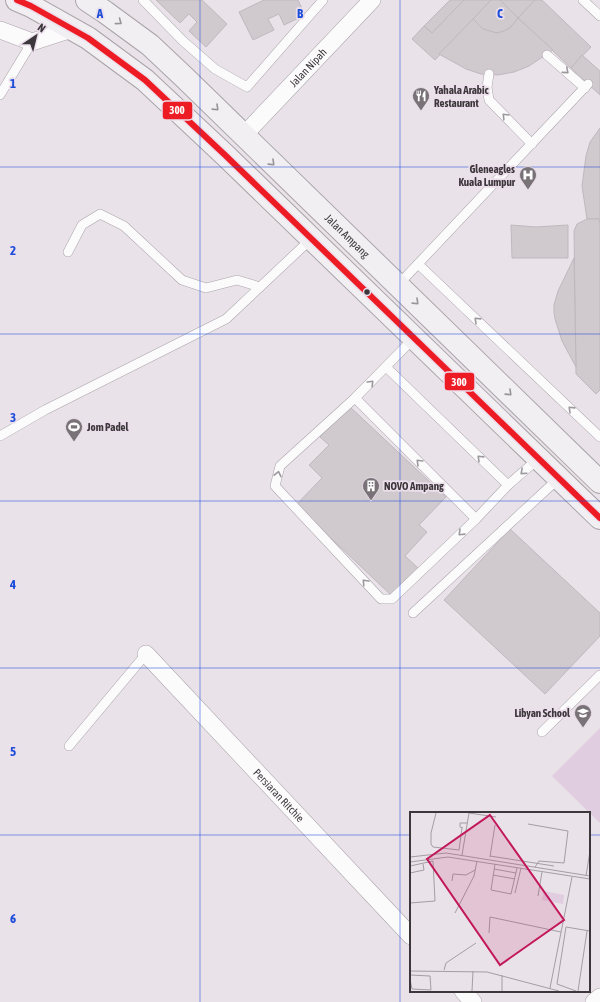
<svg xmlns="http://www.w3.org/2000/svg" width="600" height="1002" viewBox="0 0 600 1002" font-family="'Asap Condensed',sans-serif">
<rect width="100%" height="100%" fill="#e9e2e9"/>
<polygon fill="#e1cde0" points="600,728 600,823 552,776"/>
<g fill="#d0cacf" stroke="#bfb9bf">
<polygon points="156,0 202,0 227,24 206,47 189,31 197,22 189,14 180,23"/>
<polygon points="264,0 298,0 305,15 284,25 279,14 268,19 274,30 253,40 239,12"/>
<polygon points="450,0 464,0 432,33 424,26"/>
<polygon points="464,0 491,0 435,60 412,39 424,26 432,33"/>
<polygon points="491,0 500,0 518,18 510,28 504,31 497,33 490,32 483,29 473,19"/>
<polygon points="500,0 535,0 518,18"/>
<polygon points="535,0 542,0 591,47 571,68 518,18"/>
<polygon points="518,18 553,50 529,66 514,72 498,75 481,74 466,69 439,54 473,19 483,29 497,33 504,31 510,28"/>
<polygon points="582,55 600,71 600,95 571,68"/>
<polygon points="600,128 600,224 599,224 599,219 587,219 582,186 586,156 590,142"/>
<polygon points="587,219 599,219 600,224 600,390 596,394 576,374 574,231 577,224"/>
<polygon points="511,225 536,227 568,225 568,258 512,258"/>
<polygon points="574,258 576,367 562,341 555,319 554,312 554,305 558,291"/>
<polygon points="349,406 446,497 419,525 427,532 405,556 419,569 393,597 296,505 322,478 309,465 329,445 320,437"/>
<polygon points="510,529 600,613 600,636 545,694 444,600"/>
</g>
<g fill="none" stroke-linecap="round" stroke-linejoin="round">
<defs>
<g id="service">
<polyline points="143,0 183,41 215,69 247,87 323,0"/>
<polyline points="583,0 600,16"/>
<polyline points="547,55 585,88"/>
<polyline points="489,74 487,87 489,100 532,144"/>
<polyline points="0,95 32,42"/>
<polyline points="68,252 82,225 100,214 124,226 182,280 206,288 237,280 260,287"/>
<polyline points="418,264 600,437"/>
<polyline points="398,285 588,84"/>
<polyline points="414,338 355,398 280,466 275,486 381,599 392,599 476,519 508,485 539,458"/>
<polyline points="386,367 508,485"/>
<polyline points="355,398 476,519"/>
<polyline points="0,436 45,410 226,319 311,239"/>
<polyline points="413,613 559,478"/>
<polyline points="542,732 600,675"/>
<polyline points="69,746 146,654"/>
</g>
<g id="minor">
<polyline points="0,30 32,42 72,29"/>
<path id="s1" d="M244 135 372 0"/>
<path id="s2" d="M146 654 411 936"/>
<polyline points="463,991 473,1002"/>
<polyline points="594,1002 600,997"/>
</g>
<g id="secondary">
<polyline points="17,0 31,6 88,38 145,80 225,155 600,518"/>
<path id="s3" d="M87 0 105 12 150 45 184 77 600 482"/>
</g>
</defs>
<use href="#service" stroke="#aaa4aa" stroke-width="10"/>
<use href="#minor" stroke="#aaa4aa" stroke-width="18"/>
<use href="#secondary" stroke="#aaa4aa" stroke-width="24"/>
<use href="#service" stroke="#fcfbfc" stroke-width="9"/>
<use href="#minor" stroke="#fcfbfc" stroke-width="17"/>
<use href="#secondary" stroke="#f2eff2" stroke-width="22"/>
<defs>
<polyline id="bus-1" points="17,0 31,6 88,38 145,80 225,155 600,518"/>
</defs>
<use href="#bus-1" stroke="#ecdfec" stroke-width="9"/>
<use href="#bus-1" stroke="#ed1b24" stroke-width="6"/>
</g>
<defs><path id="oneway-chevron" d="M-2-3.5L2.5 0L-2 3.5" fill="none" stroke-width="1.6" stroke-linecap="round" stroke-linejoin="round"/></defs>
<g stroke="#979396">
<use href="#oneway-chevron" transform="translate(119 22) rotate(37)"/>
<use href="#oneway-chevron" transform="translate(216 108) rotate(44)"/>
<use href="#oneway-chevron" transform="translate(272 163) rotate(44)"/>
<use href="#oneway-chevron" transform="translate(416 302) rotate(44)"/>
<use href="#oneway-chevron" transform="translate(509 393) rotate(44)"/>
</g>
<g stroke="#9c999c">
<use href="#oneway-chevron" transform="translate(566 71) rotate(41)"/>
<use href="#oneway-chevron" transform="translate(505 116) rotate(-134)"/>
<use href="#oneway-chevron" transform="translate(477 320) rotate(-136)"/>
<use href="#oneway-chevron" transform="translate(371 383) rotate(-46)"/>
<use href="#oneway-chevron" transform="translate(571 409) rotate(-136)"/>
<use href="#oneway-chevron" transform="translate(480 458) rotate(-136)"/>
<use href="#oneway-chevron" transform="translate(419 462) rotate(-135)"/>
<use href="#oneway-chevron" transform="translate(523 472) rotate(138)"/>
<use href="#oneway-chevron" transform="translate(278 474) rotate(-78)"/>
<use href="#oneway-chevron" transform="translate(461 533) rotate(136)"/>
<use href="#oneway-chevron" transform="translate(365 582) rotate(-133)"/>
</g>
<path fill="none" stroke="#1d4ed8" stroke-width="1" stroke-opacity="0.55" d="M200 0V1002M400 0V1002M0 167H600M0 334H600M0 501H600M0 668H600M0 835H411M589 835H600"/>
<defs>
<symbol id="restaurant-pin" viewBox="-11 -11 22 30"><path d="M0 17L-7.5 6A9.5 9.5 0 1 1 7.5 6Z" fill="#797378" stroke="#ecdfec"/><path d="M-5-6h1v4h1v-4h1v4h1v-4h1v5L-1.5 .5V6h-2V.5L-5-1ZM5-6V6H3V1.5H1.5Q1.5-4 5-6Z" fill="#fff"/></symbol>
<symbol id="hospital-pin" viewBox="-11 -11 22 30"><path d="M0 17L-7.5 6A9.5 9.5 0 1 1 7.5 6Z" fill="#797378" stroke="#ecdfec"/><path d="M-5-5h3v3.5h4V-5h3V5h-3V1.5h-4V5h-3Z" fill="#fff"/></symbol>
<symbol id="stadium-pin" viewBox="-11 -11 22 30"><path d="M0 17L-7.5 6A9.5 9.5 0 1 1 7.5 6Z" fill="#797378" stroke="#ecdfec"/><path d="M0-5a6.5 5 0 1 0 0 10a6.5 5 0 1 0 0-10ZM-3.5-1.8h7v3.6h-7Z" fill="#fff"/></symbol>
<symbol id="building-pin" viewBox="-11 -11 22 30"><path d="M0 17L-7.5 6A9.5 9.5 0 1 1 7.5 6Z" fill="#797378" stroke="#ecdfec"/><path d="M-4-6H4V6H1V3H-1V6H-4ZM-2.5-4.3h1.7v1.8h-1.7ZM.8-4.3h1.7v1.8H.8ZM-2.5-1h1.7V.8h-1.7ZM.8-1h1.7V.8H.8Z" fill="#fff"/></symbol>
<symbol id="school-pin" viewBox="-11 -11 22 30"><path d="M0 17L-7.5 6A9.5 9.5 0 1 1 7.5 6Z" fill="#797378" stroke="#ecdfec"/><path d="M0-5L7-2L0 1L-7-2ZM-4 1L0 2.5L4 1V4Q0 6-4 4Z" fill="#fff"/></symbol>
</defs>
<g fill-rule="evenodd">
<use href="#restaurant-pin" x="411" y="86" width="20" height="27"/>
<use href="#hospital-pin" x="518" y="165" width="20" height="27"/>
<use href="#stadium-pin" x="64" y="417" width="20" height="27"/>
<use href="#building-pin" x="361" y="476" width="20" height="27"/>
<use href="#school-pin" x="573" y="703" width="20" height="27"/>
</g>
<circle fill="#3c373b" stroke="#ecdfec" stroke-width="1.5" cx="367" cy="292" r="3.5"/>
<g text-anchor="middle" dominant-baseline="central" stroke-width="3.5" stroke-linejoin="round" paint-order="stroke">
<g font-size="11" fill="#3c373b" stroke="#ecdfec">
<text stroke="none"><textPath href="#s1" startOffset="93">Jalan Nipah</textPath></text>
<text stroke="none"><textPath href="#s3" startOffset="352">Jalan Ampang</textPath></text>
<text stroke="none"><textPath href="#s2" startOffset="194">Persiaran Ritchie</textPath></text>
</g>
<g font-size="11" font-weight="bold" fill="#3c373b" stroke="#ecdfec" text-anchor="start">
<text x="434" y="90">Yahala Arabic<tspan x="434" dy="13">Restaurant</tspan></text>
<text x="515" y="169" text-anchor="end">Gleneagles<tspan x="515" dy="13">Kuala Lumpur</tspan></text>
<text x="87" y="427">Jom Padel</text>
<text x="384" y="486">NOVO Ampang</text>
<text x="570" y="713" text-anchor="end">Libyan School</text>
</g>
</g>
<g transform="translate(410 812)">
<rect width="180" height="180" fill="#e9e2e9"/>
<path d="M134 79 154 83 153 92 132 88Z" fill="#e1cde0"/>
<path fill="none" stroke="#a49ea3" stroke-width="1" d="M26 1 21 21V32L23 35 49 38 52 16M59 1 86 5M118 12 158 19 154 51 129 49 125 55M53 16 50 15V11H57M52 43 59 1M80 44 144 54M0 45 36 41 180 64M80 45 85 13M0 50 38 45 180 67M85 52 81 78 101 82 107 56M0 54 23 49M84 57 106 61M0 61 14 58 13 52M83 63 105 67M176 64 180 39M42 69 43 62 56 63 65 58M105 81 111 56M128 84 132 60M0 91 25 89 23 49M45 101 64 64 67 49M79 121 80 105 151 120M34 158 36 151 66 131M0 159 77 160 149 179M0 163 20 164 21 178 2 177 0 167M140 176 162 65M62 179 63 159M92 179V163M166 179 147 172 156 115 180 119M168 179 177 119"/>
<path fill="#c2185b" fill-opacity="0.15" stroke="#c2185b" stroke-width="2" d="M80 3 154 108 90 153 17 47Z"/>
<rect width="180" height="180" fill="none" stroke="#3c373b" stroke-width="2"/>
</g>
<g font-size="13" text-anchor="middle" font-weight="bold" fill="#1d4ed8" stroke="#ecdfec" stroke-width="3.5" stroke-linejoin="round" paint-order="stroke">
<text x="100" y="18">A</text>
<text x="300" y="18">B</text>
<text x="500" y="18">C</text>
<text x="13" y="88">1</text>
<text x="13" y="255">2</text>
<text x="13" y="422">3</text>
<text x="13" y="589">4</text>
<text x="13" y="756">5</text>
<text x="13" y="923">6</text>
</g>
<g stroke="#ecdfec" stroke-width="1.5">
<rect x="162" y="101" width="31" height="19" rx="4" fill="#ed1b24"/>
<rect x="444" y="372" width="31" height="19" rx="4" fill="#ed1b24"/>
</g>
<g font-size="11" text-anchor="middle" font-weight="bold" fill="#fff">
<text x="177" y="114">300</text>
<text x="459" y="386">300</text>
</g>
<g transform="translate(36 36) rotate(35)" stroke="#ecdfec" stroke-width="3" paint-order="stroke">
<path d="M0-3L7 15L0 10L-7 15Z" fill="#3c373b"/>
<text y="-6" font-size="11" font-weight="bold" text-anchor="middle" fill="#3c373b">N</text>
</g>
</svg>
